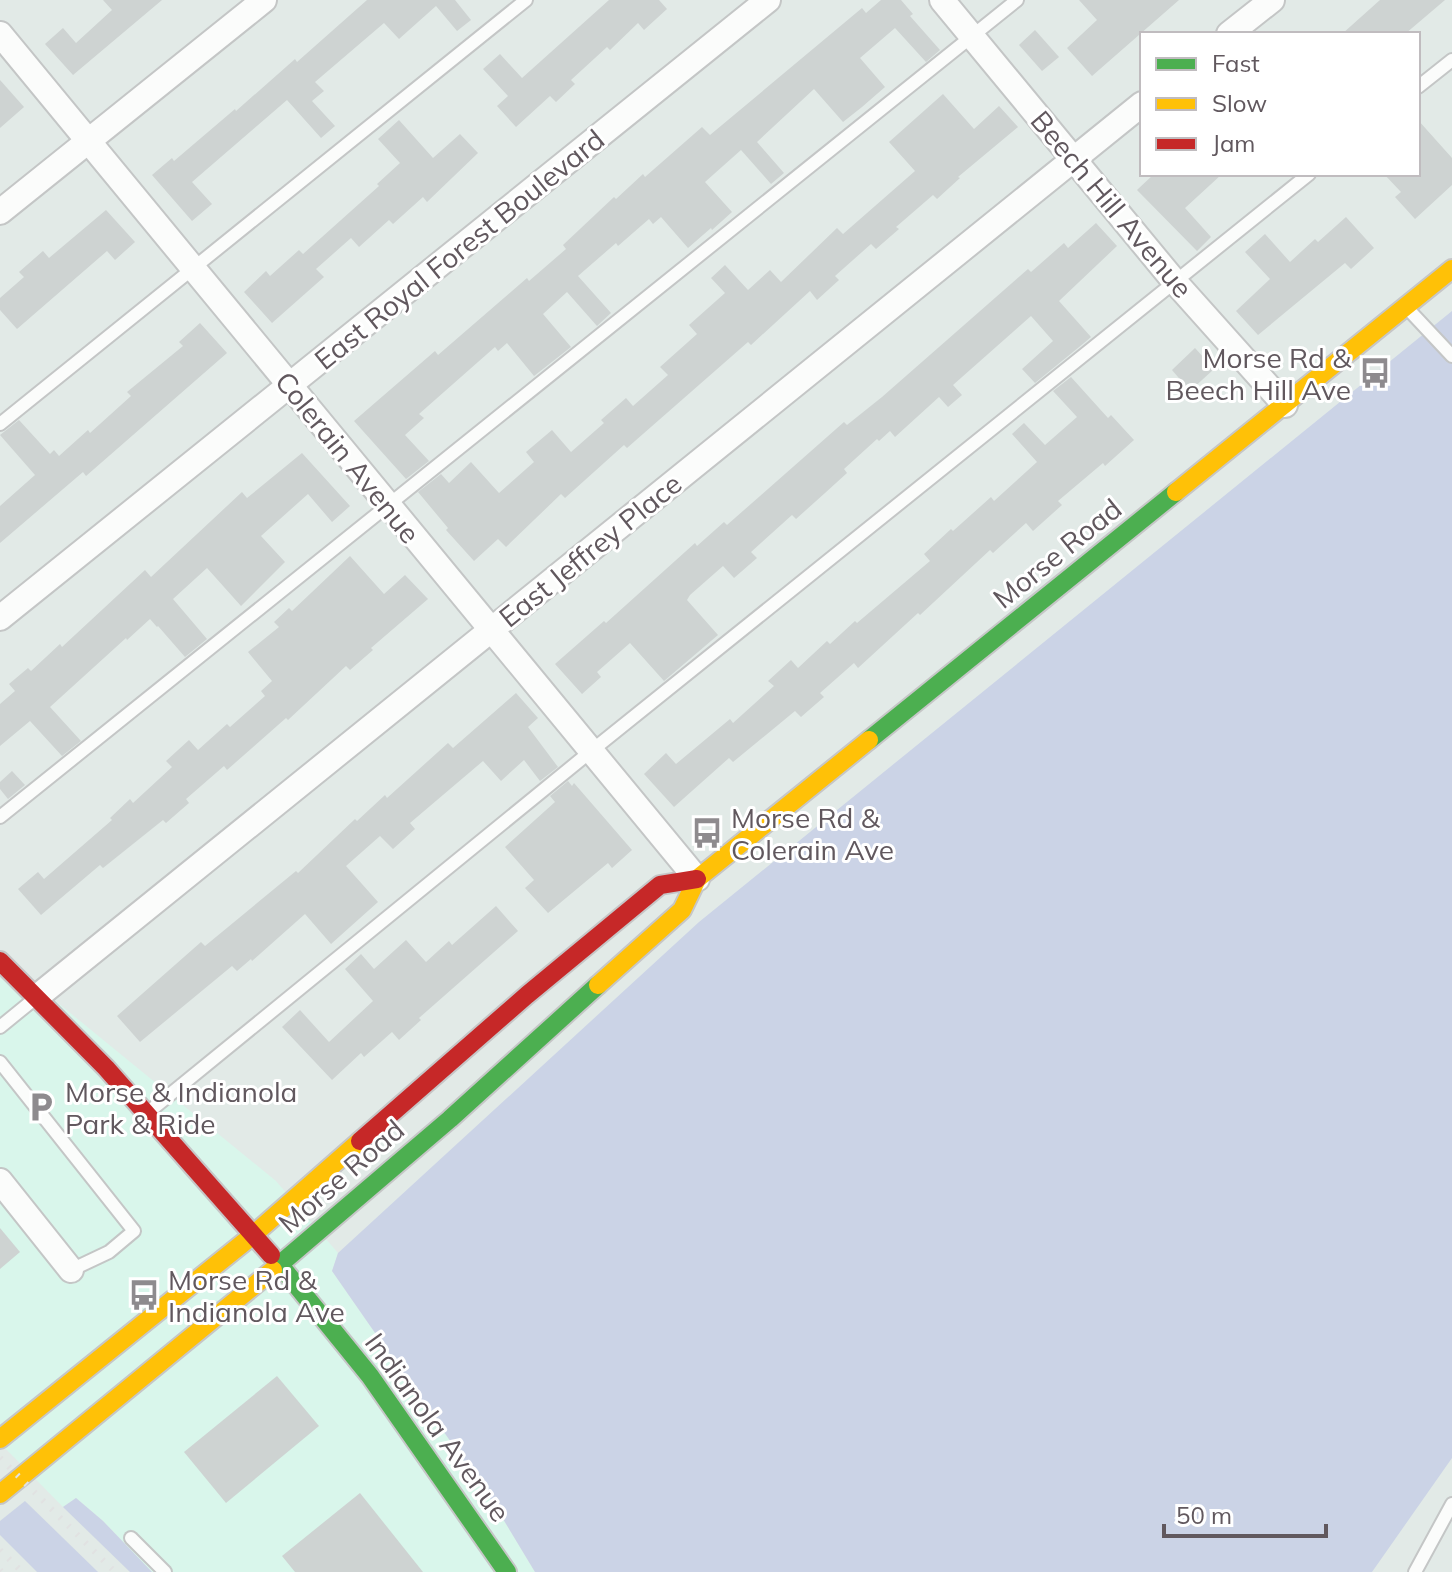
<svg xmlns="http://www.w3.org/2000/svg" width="1452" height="1572" viewBox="0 0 1452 1572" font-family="Mulish,sans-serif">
<rect width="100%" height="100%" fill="#e2eae7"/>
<polygon fill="#d9f6eb" points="0,951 58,1003 276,1181 338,1253 332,1271 494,1504 535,1572 152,1572 103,1521 76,1498 63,1507 0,1443"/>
<g fill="#cbd3e6">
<polygon points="1452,311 1452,1458 1372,1572 535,1572 494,1504 332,1271 338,1253 699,922"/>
<polygon points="76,1498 103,1521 152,1572 130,1572 63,1507"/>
<polygon points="25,1501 98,1572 37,1572 0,1535 0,1521"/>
</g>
<g fill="#ced3d2">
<polygon points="103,0 162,0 73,75 45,44 63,28 76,43 112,10"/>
<polygon points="367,0 455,0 471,20 457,31 436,6 399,39 384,23 315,82 324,91 312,101 335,126 321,138 287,100 192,182 212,204 192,221 152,175 172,158 174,161 235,109 236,111 295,59 297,62"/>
<polygon points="609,0 659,0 667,9 644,30 638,23 610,50 607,47 571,80 575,84 556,102 550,96 516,127 497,106 508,96 483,69 500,54 522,78"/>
<polygon points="881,0 901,0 913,14 910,16 940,50 926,62 895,28 860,58 885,87 862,107 843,122 814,89 757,142 784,173 771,184 741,150 705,182 732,212 712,230 711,228 688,248 661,217 653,224 649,219 618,246 616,243 578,276 611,313 597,326 567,292 543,314 571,347 534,376 507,343 498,351 495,347 419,414 424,418 405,435 429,461 406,479 354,421 435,351 438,355 527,278 529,281 566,249 563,245 614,197 616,199 643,174 645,177 702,127 710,135 862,8 866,13"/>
<polygon points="1079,0 1179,0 1092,76 1067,48 1097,20"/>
<polygon points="1380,0 1445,0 1405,34 1342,34"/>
<polygon points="1035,30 1059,57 1042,71 1019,45"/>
<polygon points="0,80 24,107 0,128"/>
<polygon points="943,94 974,129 999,106 1018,127 958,177 960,178 937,199 933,195 896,227 899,229 876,249 871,244 835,276 839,280 817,300 810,291 751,345 748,342 627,448 624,445 565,498 561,494 506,547 498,539 474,561 446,530 448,528 418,492 441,474 449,483 471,462 499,493 534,462 526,452 552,430 571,452 604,423 601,420 626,398 633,406 668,375 660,367 697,334 689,325 725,293 711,278 725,265 748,290 770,270 781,282 837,228 843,234 915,171 889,142"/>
<polygon points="399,120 433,158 460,134 478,153 427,202 423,197 393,224 389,220 359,247 351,238 316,269 324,277 272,323 244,292 266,271 270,276 299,250 303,254 379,186 377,184 400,163 378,139"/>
<polygon points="1418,120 1452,158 1452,185 1415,219 1395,197 1401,192 1384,174 1418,174"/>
<polygon points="1154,174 1222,174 1185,208 1211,237 1197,251 1137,190"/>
<polygon points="106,210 135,242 115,260 107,251 17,329 0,310 0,298 24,277 19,272 43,251 49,258"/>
<polygon points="1346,217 1374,248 1351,269 1345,263 1258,335 1236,311 1270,279 1245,252 1265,234 1290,262 1315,239 1318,242"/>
<polygon points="1096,223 1117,246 1059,301 1091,337 1084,343 1035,383 1022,369 1053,341 1031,316 953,385 962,395 948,407 939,397 895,437 890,431 879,441 877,439 844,469 847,473 825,493 796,519 792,515 751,552 757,558 734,578 723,566 690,595 687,600 718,635 664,681 630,643 597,672 601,677 582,694 555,664 604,621 606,623 695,543 697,546 724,522 727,525 844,422 847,425 882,397 1028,269 1031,272 1064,243 1068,248"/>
<polygon points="200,323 227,353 86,476 83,472 0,543 0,506 35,475 0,435 19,420 50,454 54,450 59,456 88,430 90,433 131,396 127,392 183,346 179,342"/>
<polygon points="1195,348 1214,369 1190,391 1172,370"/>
<polygon points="1071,377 1108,418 1111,415 1134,440 1105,466 1103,463 1058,501 1062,505 1033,531 1026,523 993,553 990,550 920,615 918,613 858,668 854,663 820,693 824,697 801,717 795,711 733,762 729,758 674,807 644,774 666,753 676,764 730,719 733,723 774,686 768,681 791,660 798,668 827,641 830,644 855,621 857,623 930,561 924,554 951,529 953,531 991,497 994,501 1037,462 1012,434 1024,423 1045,445 1077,417 1053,391"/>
<polygon points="302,453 350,506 332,522 308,494 261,536 285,562 241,606 207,568 173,599 207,639 185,657 158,626 157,627 150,619 127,640 126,638 50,707 81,741 62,756 30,721 0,746 0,704 15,691 9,684 28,668 31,671 60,644 62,647 145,570 151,577 242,492 247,498"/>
<polygon points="350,556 384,594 405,575 428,599 371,648 373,650 350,670 346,666 288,720 286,718 227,770 224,766 186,799 189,803 166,823 163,820 103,868 100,865 41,915 18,889 38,872 44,879 112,820 110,818 130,799 133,803 172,767 166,761 189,740 198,750 227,724 230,727 265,696 261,691 272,681 248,652 279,627 274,622 289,608 292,611"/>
<polygon points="516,693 538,718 528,727 558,767 540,781 524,760 501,781 483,761 410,823 415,829 393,849 380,836 346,866 378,902 331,944 305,914 252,961 251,959 237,971 232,966 140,1042 117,1016 201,942 205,946 296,871 298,873 355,819 357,821 385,795 387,798 448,743 453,748"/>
<polygon points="12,771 25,785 8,799 0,789 0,782"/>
<polygon points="568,781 572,786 574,783 632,850 612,868 608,863 548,913 525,888 534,880 505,847 555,802 550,796"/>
<polygon points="496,906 518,931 419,1018 421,1020 399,1040 392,1032 364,1057 361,1053 332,1080 282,1027 300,1010 329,1042 373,1001 345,969 361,954 374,969 406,940 426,962 449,941 452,945"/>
<polygon points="0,1228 20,1252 0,1269"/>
<polygon points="277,1376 319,1426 226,1503 184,1452"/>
<polygon points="360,1493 423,1572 295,1572 282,1556"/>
</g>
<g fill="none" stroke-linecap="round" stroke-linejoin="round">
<defs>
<g id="lane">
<polyline points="1418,87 1452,60"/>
<polyline points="1408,309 1452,356"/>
<polyline points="0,424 526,0"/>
<polyline points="0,817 1017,0"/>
<polyline points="0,1027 32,1001"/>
<polyline points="0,1062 134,1231 109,1252 71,1270"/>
<polyline points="151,1110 590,752 1309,174"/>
<polyline points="131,1538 165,1572"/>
<polyline points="1415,1572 1452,1504"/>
</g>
<g id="street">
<polyline points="942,0 1175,282 1285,405"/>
<polyline points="0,34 697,879"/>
<polyline points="1229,34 1272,0"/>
<polyline points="0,212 264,0"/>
<polyline points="0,618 768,0"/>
<polyline points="38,996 1142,104"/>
<polyline points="0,1181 71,1270"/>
</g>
<g id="fast">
<polyline points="869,740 1176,492"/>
<polyline points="280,1265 370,1376 507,1572"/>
<polyline points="273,1270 450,1119 598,985"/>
</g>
<g id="slow">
<polyline points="1176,492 1452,269"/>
<polyline points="598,985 682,910 697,879 869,740"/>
<polyline points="0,1439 253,1235 360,1141"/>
<polyline points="0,1494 273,1270"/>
</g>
<g id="jam">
<polyline points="0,961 106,1068 271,1255"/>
<polyline points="360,1141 527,995 660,885 697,879"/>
</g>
</defs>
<use href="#lane" stroke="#c4c6c6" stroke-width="16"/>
<use href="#street" stroke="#c4c6c6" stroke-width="28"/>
<use href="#fast" stroke="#c6c6c7" stroke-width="22"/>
<use href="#slow" stroke="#c6c6c7" stroke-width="22"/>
<use href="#jam" stroke="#c6c6c7" stroke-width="22"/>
<use href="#lane" stroke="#fbfcfb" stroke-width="12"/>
<use href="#street" stroke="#fbfcfb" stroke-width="24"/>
<use href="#fast" stroke="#4caf50" stroke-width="18"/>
<use href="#slow" stroke="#ffc107" stroke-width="18"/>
<use href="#jam" stroke="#c62828" stroke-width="18"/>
<g stroke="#e1e2e2" stroke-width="6" stroke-dasharray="2 10" stroke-linecap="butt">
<polyline points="0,1458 115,1572"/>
<polyline points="0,1550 22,1572"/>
<polyline points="0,1570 2,1572"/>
</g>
</g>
<defs>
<symbol id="bus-bare" viewBox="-9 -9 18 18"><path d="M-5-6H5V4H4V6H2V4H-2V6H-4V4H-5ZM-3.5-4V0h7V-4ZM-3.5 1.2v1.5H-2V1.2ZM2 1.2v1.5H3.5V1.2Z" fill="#8e8b8e" stroke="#fff" stroke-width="2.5" paint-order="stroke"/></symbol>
<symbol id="parking-bare" viewBox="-9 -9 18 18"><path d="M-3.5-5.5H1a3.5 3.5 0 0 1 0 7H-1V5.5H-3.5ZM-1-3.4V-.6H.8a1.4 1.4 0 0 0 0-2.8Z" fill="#8e8b8e" stroke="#fff" stroke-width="2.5" paint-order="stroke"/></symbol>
</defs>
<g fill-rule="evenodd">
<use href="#bus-bare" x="1353" y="351" width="44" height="44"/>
<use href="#bus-bare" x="685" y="811" width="44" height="44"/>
<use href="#parking-bare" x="19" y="1085" width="44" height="44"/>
<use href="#bus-bare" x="122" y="1273" width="44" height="44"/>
</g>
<g text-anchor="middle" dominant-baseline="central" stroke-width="6" stroke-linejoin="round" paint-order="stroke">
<g font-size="28" fill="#61585e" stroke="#fff">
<text transform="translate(1112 204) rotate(50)">Beech Hill Avenue</text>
<text transform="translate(459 249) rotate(-39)">East Royal Forest Boulevard</text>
<text transform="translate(348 457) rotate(51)">Colerain Avenue</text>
<text transform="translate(590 550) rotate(-39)">East Jeffrey Place</text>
<text transform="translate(1057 553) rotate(-39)">Morse Road</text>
<text transform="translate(341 1176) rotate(-41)">Morse Road</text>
<text transform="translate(438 1427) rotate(54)">Indianola Avenue</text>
</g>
<g font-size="28" fill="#61585e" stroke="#fff" text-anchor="start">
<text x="1351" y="357" text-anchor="end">Morse Rd &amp;<tspan x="1351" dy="32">Beech Hill Ave</tspan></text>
<text x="731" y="817">Morse Rd &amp;<tspan x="731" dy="32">Colerain Ave</tspan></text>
<text x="65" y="1091">Morse &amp; Indianola<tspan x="65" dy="32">Park &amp; Ride</tspan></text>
<text x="168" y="1279">Morse Rd &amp;<tspan x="168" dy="32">Indianola Ave</tspan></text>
</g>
</g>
<rect x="1140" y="32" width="280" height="144" fill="#ffffff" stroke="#c0bcbf" stroke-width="2"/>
<rect x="1156" y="58" width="40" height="12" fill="#4caf50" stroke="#c0bcbf" stroke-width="2"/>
<text x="1212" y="72" font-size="24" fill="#61585e">Fast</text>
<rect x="1156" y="98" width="40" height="12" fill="#ffc107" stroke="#c0bcbf" stroke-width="2"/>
<text x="1212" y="112" font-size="24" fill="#61585e">Slow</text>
<rect x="1156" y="138" width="40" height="12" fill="#c62828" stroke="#c0bcbf" stroke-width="2"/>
<text x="1212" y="152" font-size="24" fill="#61585e">Jam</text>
<path d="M1164 1524v12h162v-12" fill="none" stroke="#61585e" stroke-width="4"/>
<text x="1176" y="1524" font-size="24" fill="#61585e" stroke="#ffffff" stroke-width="6" paint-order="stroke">50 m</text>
</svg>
